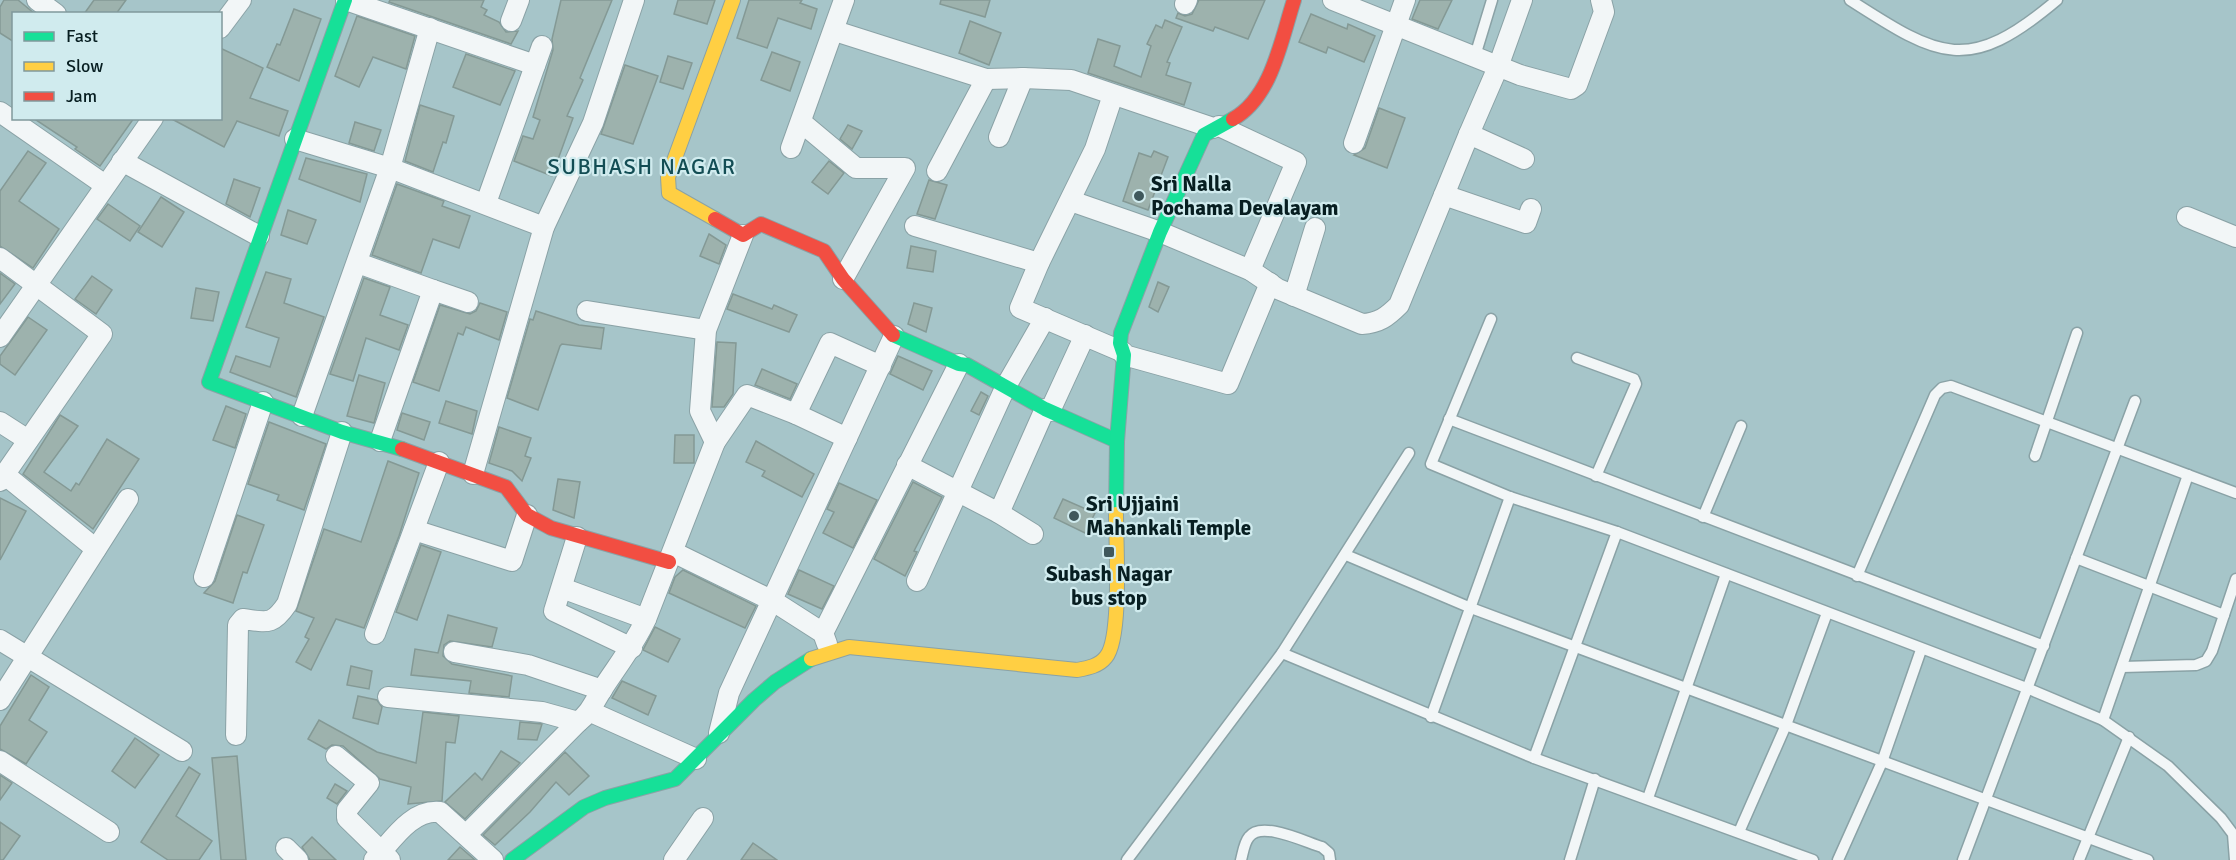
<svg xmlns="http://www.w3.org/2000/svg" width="2236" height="860" viewBox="0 0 2236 860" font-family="Signika,sans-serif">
<rect width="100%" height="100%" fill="#a6c5c9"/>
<g fill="#9db2ad" stroke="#849995" stroke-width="1.5">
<polygon points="4,0 18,0 35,14 14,14 14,42 0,33 0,7"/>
<polygon points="94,0 126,0 116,14 84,14"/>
<polygon points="390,0 484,0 481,7 487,10 484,15 499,22 506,32 518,31 511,44 389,2"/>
<polygon points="561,0 612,0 580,78 583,80 567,116 573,118 552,176 514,161 523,136 533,139 540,120 533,117 553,50 552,39"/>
<polygon points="678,0 715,0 707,24 674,14"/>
<polygon points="749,0 802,0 800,3 817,9 811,29 778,18 767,48 737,38"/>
<polygon points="941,0 990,0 985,17 940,4"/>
<polygon points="1199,0 1265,0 1248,39 1215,27 1213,31 1176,18 1178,13 1185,16 1192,14"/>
<polygon points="1420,0 1452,0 1438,29 1412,19"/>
<polygon points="294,9 321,19 299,81 267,67 277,44 280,45"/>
<polygon points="1311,14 1347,29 1348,24 1375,36 1364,62 1328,47 1326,53 1299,42"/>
<polygon points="357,16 415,36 406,69 373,57 359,87 335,76"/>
<polygon points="1165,20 1182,27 1167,62 1170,63 1166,75 1191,83 1184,105 1088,73 1098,39 1120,46 1114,66 1141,77 1151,46 1147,44 1156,25 1162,28"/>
<polygon points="970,21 1001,33 989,65 959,53"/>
<polygon points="220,48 263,68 250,98 288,111 279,136 237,121 224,147 170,118 220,118"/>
<polygon points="772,52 800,62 790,91 761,80"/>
<polygon points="466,54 515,71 500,105 453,87"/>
<polygon points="668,56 692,63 683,89 660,82"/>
<polygon points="625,65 658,76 633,144 601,134"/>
<polygon points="420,105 454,116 446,143 443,142 433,172 405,161"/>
<polygon points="1379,108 1405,118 1387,168 1354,155 1365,148"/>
<polygon points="33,118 134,118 100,166 75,149 77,147"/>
<polygon points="355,122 381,130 374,151 349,143"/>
<polygon points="848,125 862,131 852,149 840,139"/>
<polygon points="28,151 46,163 19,201 59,229 33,268 0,246 0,191"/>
<polygon points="1154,151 1168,157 1148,210 1123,201 1139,153 1151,157"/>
<polygon points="306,158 367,174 360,202 299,179"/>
<polygon points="829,161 844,173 828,194 812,182"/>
<polygon points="234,179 260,188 250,217 226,204"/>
<polygon points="929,180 947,185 935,219 917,214"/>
<polygon points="397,184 444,201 442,206 470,216 459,248 433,239 421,273 372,255"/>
<polygon points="161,197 184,212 162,247 138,232"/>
<polygon points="108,204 140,226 130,241 97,219"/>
<polygon points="288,210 316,220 307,244 281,235"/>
<polygon points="709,234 726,245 719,264 700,256"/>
<polygon points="911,246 936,251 933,272 907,268"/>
<polygon points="266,272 291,279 284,303 324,317 296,397 230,372 236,356 270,367 279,338 246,327"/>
<polygon points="0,273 15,284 0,304"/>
<polygon points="92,276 112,290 96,314 75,299"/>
<polygon points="364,278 390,287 380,315 408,325 399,350 366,338 353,381 330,374"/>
<polygon points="1158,282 1169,287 1158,312 1149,307"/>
<polygon points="196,288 219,292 213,321 191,318"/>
<polygon points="733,294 772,309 774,305 797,315 789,332 727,309"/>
<polygon points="480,303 507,312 499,340 466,327 463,335 458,333 439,391 413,382 440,305 470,314 476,311"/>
<polygon points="914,303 932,308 926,332 908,324"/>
<polygon points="536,311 579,325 604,328 601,349 562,344 560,346 538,410 507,398 530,319 533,320"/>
<polygon points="28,317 47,330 15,375 0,364 0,356"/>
<polygon points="717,342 736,343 733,394 724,407 712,407"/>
<polygon points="898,356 932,371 923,390 890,374"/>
<polygon points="762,369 797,384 790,399 755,385"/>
<polygon points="359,375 385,383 374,423 347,416"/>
<polygon points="981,392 988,396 979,415 971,411"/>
<polygon points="446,401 477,411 472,434 439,423"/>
<polygon points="226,406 246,414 235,448 213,440"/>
<polygon points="402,413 430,422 424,440 397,430"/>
<polygon points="60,415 78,426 44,472 71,491 76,483 79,485 107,439 139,459 93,529 23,474"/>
<polygon points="269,422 326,444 304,510 277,500 279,495 248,484"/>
<polygon points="499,427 531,438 525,456 531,458 522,481 512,471 489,463"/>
<polygon points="675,435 694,435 694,463 674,463"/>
<polygon points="756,441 814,474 802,497 762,476 765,471 746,462"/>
<polygon points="388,461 419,473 399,536 364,628 336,619 311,670 296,662 309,639 305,637 314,618 296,611 324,529 361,542"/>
<polygon points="558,479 580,482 574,518 553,510"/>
<polygon points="913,482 942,497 914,551 917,552 905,576 874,559"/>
<polygon points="839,483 877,500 853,548 823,533 834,512 827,509"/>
<polygon points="0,498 26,511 0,560"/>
<polygon points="1063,499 1095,513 1085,533 1054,518"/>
<polygon points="237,515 264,525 247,573 243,572 233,603 204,593 215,581"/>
<polygon points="421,545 441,552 417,620 396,612"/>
<polygon points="683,570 756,606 745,628 669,593 675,577"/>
<polygon points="799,570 834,586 822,609 788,594"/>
<polygon points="448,615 497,628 492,647 450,641 444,645 443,656 452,664 512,676 509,697 469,693 471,681 411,675 415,649 438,653"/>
<polygon points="655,627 680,639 668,662 643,650"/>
<polygon points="351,666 372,671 369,689 347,685"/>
<polygon points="31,675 49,687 29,720 47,732 26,764 0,749 0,726"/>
<polygon points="622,681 656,696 648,715 612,698"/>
<polygon points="358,696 377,700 382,707 378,724 353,718"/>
<polygon points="423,712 459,716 455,743 446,742 442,801 408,804 411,787 380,779 343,746 332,745 326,749 308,739 319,720 377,752 416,763"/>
<polygon points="520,722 542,724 537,740 518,739"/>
<polygon points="135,738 159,755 135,788 112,771"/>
<polygon points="501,751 520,763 465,819 445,802 475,773 482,780"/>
<polygon points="565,752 589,776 569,795 556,782 530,812 495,845 483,835"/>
<polygon points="237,756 246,860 221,860 212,758"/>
<polygon points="189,767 200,774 176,816 212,841 199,860 168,860 141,842"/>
<polygon points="0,775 12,783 0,800"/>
<polygon points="335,784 347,791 337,804 327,798"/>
<polygon points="0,822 20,836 3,860 0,860"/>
<polygon points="312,837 336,860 310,860 302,847"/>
<polygon points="753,843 777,860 741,860"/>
<polygon points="460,847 475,860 448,860"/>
</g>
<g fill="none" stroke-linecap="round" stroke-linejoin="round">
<defs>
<g id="lane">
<path d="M1850 0C1940 58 1968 75 2057 0"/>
<polyline points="1475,56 1492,0"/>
<polyline points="1491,319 1431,464 1510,497 1617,532 2029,689 2103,720 2168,766 2221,818 2233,834 2235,860"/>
<polyline points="1577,358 1634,379 1636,384 1596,476"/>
<polyline points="1449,419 2044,646"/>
<polyline points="2035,456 2077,333"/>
<polyline points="1703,517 1741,426"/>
<polyline points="1346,555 1471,608 2148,860"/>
<polyline points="2076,558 2224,615"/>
<polyline points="1857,576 1935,395 1942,388 1951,386 2236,493"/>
<polyline points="1282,653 1534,758 1813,860"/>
<polyline points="2122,667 2196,665 2206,661 2212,651 2236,579"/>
<polyline points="1431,717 1510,497"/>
<polyline points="2103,720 2188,475"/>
<polyline points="1534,758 1617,532"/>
<polyline points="1648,798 1726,574"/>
<polyline points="1739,832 1786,725 1827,613"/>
<polyline points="1127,860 1282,653 1409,453"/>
<path d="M1241 860C1243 853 1244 843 1249 837 1261 820 1305 842 1322 847L1329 853 1330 860"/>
<polyline points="1570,860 1595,779"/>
<polyline points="1838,860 1882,762 1921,650"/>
<polyline points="1963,860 2135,401"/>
<polyline points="2079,860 2129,737"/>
</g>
<g id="street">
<polyline points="37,0 56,14"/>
<polyline points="346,0 535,65"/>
<polyline points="1333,0 1520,75 1571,89 1577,85 1604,12 1601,0"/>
<polyline points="1185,4 1187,0"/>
<polyline points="511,21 519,0"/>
<polyline points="220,28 241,0"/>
<polyline points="835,31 986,79 1023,78 1071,80 1213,128"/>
<polyline points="1113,95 1095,149 1039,263 1020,308 1123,352"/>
<polyline points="0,112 105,185"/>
<polyline points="801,122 856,168 905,168 843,279"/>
<polyline points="1219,126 1296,162 1250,270"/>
<polyline points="1469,134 1498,67 1522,0"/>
<polyline points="999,137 1023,78"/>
<polyline points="295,139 390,168 544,227"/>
<polyline points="1354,143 1405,0"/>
<polyline points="791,148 844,0"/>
<polyline points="122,161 259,236"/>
<polyline points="937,171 986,79"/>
<polyline points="1444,195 1526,223 1531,209"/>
<path d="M1071 201 1160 232 1250 270 1278 289 1362 324C1379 323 1387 317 1399 305L1469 134 1524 159"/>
<polyline points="486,203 542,46"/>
<polyline points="2187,217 2236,237"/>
<polyline points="915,226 1039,263"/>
<polyline points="0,258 102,334 0,481"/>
<polyline points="358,263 433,290 380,441"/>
<polyline points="433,290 468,302"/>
<polyline points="1294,296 1315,228"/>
<polyline points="587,311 706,330"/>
<polyline points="0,337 153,118"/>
<polyline points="1124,355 1228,384 1270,283"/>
<polyline points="1050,411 1085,335"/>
<polyline points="796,414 830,343 881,366"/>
<polyline points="302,416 390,168 430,28"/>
<polyline points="0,422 28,440"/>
<polyline points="715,442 747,395 796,414 847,438"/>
<polyline points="907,465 999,513 1045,409"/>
<polyline points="4,474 96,549"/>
<polyline points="473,474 544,227 593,123 634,0"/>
<polyline points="999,513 1033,534"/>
<polyline points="414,530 512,561 527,515"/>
<polyline points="577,537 554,611 632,648"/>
<polyline points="673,552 773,601 823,633 827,644"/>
<polyline points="204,577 263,402"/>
<polyline points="917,581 1006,386 1045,318"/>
<polyline points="562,588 646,619"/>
<polyline points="823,633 959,364"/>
<polyline points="375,634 439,462"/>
<polyline points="0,640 182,751"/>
<polyline points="454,652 528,665 602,690"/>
<polyline points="388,697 542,712 578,722"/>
<polyline points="0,700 128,499"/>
<polyline points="591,712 696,759"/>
<polyline points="719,733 729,693 894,336"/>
<path d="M236 735 238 625 243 619C267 622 272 626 287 604L342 432"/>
<polyline points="336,756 369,783 347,810 347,818 390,860"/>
<polyline points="0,761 109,832"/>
<path d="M466 835 578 722C591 712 594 702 603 688 618 665 634 645 646 619L715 442 700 411 706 330 743 235"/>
<polyline points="286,848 298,860"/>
<path d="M374 860C392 841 411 809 440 812L493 860"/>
<polyline points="674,860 703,818"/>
</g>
<g id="fast">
<polyline points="345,0 209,382 342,432 402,449"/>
<polyline points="893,335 959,364 967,365 1045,409 1117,441"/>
<polyline points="1116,514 1117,441 1124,355 1120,343 1121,333 1160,232 1204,135 1233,119"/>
<polyline points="512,860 584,807 605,798 675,779 754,700 775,682 811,659"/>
</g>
<g id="slow">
<polyline points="715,219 669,193 668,177 733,0"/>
<path d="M811 659 849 647 1077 670C1088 668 1099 666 1106 657 1122 638 1116 543 1116 514"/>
</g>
<g id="jam">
<path d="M1233 119C1272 97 1281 40 1294 0"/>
<polyline points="715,219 743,235 761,224 824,251 843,279 893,335"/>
<polyline points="402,449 506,487 527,515 551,528 669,562"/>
</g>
</defs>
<use href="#lane" stroke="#8aa2a6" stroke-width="13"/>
<use href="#street" stroke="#8aa2a6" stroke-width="22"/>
<use href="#fast" stroke="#8aa2a6" stroke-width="16"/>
<use href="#slow" stroke="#8aa2a6" stroke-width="16"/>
<use href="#jam" stroke="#8aa2a6" stroke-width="16"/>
<use href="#lane" stroke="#f2f6f7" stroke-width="10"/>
<use href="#street" stroke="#f2f6f7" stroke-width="20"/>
<use href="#fast" stroke="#16e098" stroke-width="14"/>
<use href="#slow" stroke="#ffcf43" stroke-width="14"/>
<use href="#jam" stroke="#f24e42" stroke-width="14"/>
</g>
<g fill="#3f585c" stroke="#d0ebee" stroke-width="2">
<circle cx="1139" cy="196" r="6"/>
<circle cx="1074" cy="516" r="6"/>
<rect x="1103" y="546" width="12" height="12" rx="3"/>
</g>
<g text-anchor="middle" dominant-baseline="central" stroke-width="4.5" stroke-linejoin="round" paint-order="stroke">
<g font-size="21" font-weight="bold" fill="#071e21" stroke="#d0ebee" text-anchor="start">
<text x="1151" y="184">Sri Nalla<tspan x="1151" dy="24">Pochama Devalayam</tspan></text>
<text x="1086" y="504">Sri Ujjaini<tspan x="1086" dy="24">Mahankali Temple</tspan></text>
<text x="1109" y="574" text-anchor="middle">Subash Nagar<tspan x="1109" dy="24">bus stop</tspan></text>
</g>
<g font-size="22" letter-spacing="1.5" fill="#134d54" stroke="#d0ebee">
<text x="642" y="166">SUBHASH NAGAR</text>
</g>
</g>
<rect x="12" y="12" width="210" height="108" fill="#d0ebee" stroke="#80999c" stroke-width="1.5"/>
<rect x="24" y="32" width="30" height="9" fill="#16e098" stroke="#80999c" stroke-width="1.5"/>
<text x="66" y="42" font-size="18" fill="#071e21">Fast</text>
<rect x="24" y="62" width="30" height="9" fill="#ffcf43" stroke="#80999c" stroke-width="1.5"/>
<text x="66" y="72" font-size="18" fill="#071e21">Slow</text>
<rect x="24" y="92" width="30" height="9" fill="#f24e42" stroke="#80999c" stroke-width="1.5"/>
<text x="66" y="102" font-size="18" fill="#071e21">Jam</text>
</svg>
